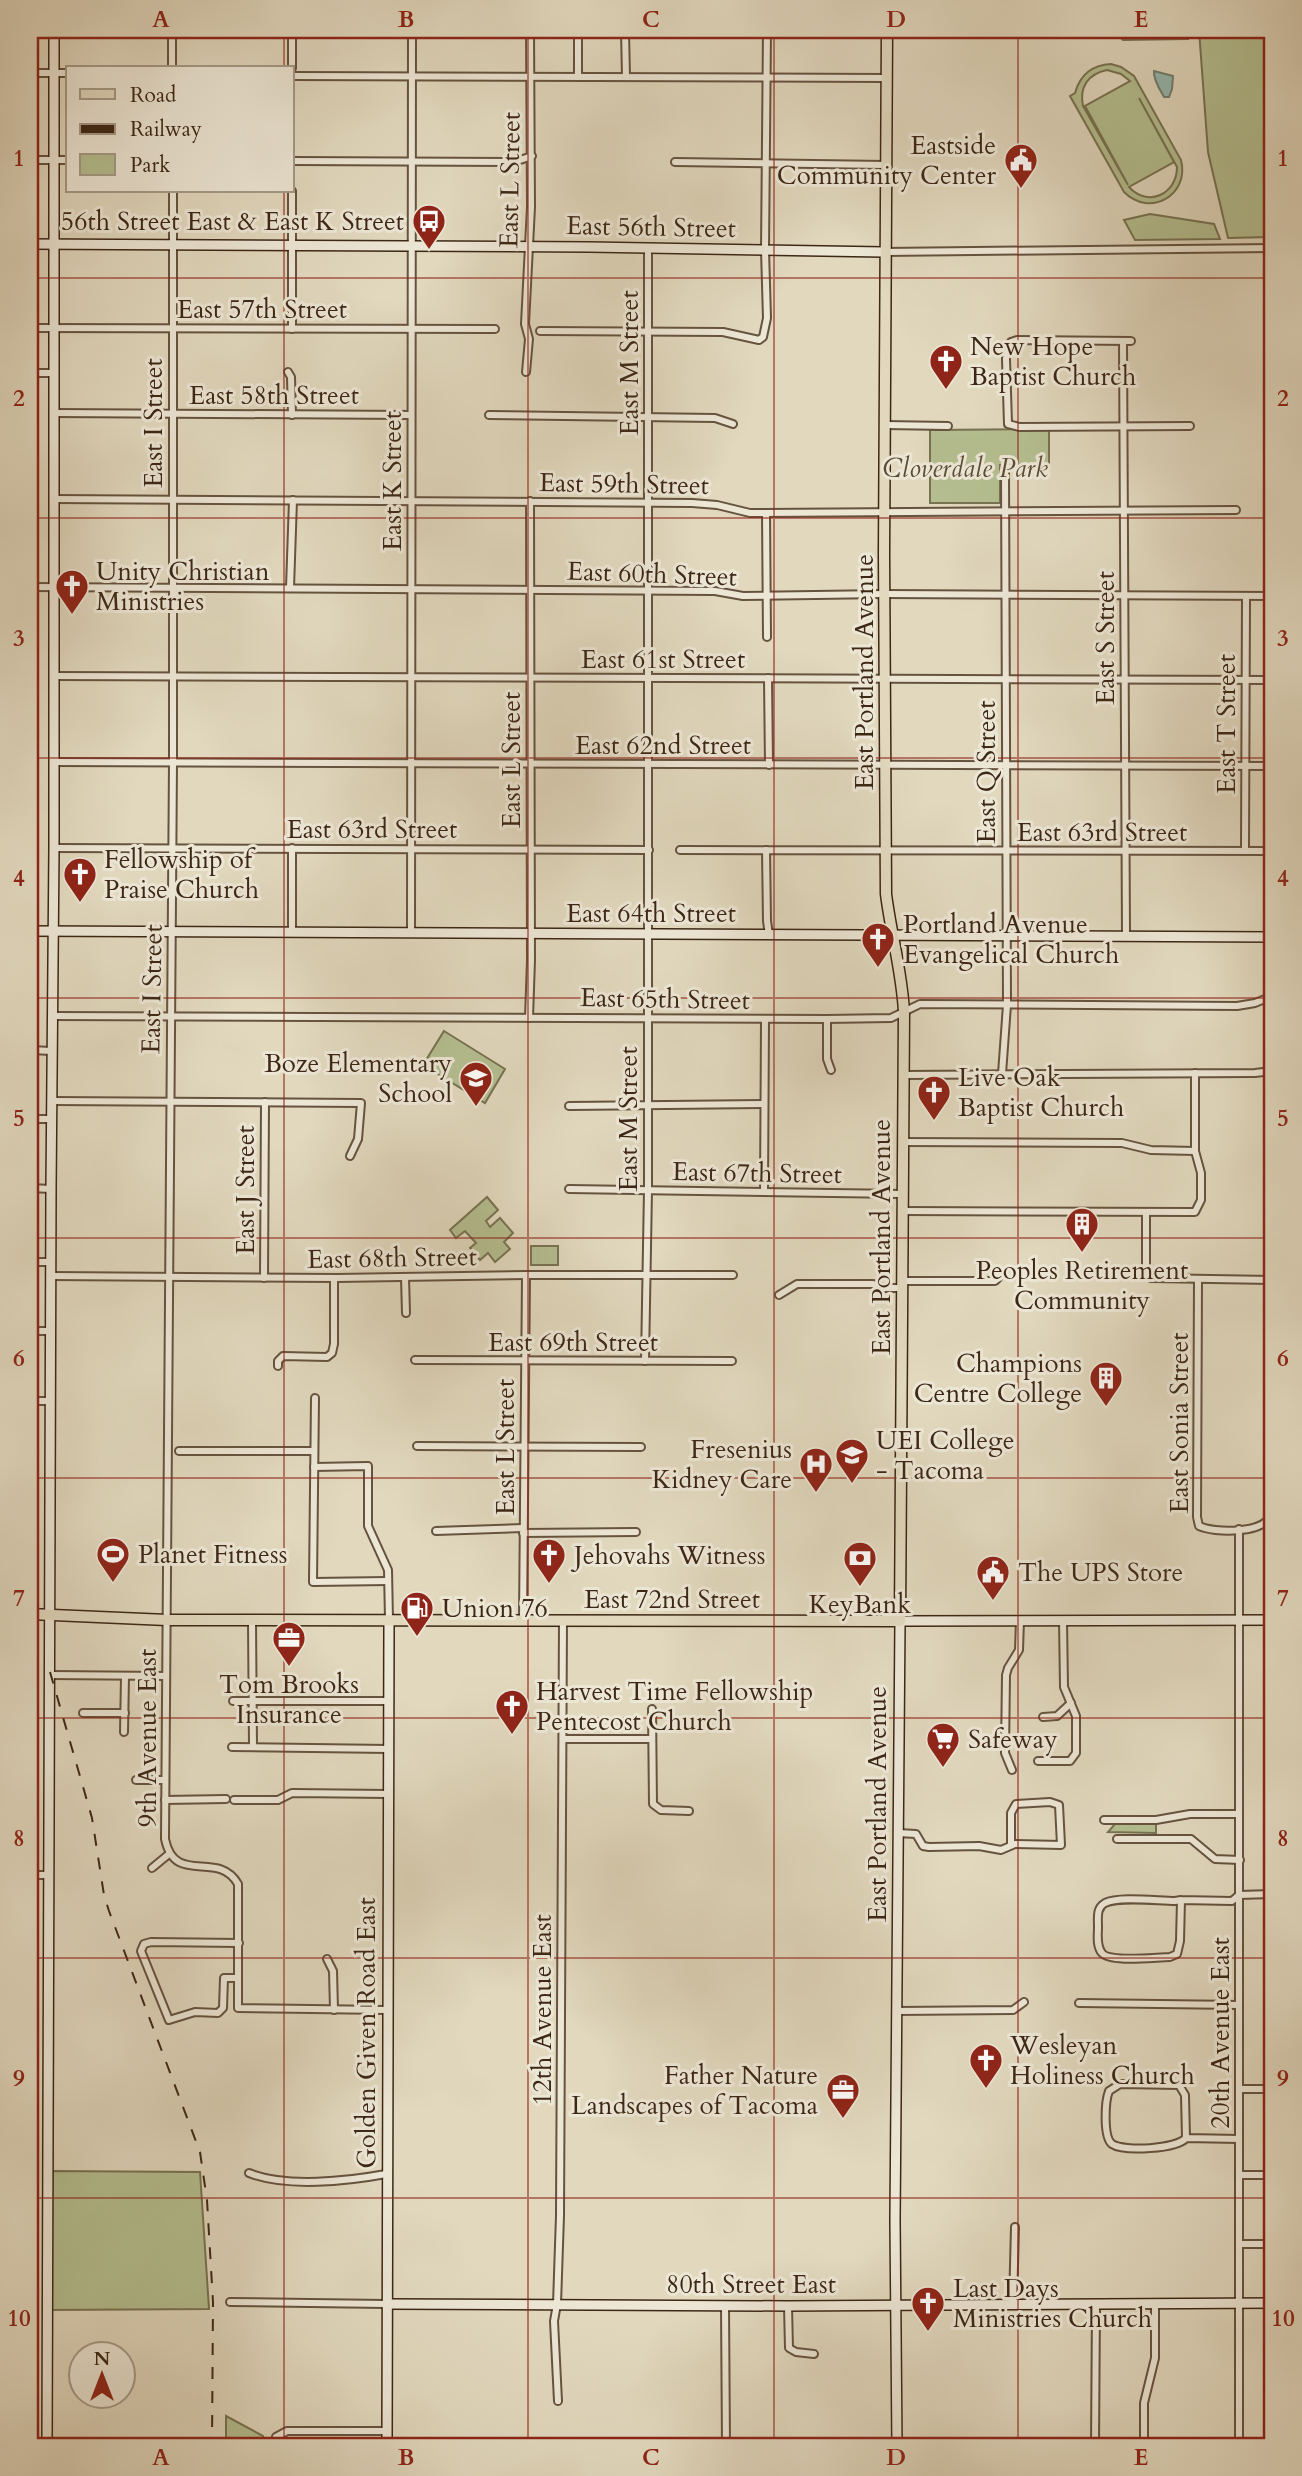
<svg xmlns="http://www.w3.org/2000/svg" width="1302" height="2476" viewBox="0 0 1302 2476" font-family="Cardo,serif">
<rect width="100%" height="100%" fill="#e1d8be"/>
<filter id="stains"><feTurbulence type="fractalNoise" baseFrequency=".00286" numOctaves="4"/><feColorMatrix values="0 0 0 0 .2 0 0 0 0 .09 0 0 0 0 .02 0 0 0 .5 -.17"/></filter>
<radialGradient id="worn" r=".72"><stop offset=".6" stop-color="#630" stop-opacity="0"/><stop offset="1" stop-color="#630" stop-opacity=".3"/></radialGradient>
<g fill="#b4be90" stroke="#787252" stroke-width="2" fill-rule="evenodd">
<rect x="702" y="30" width="39" height="7"/>
<polygon points="1118,30 1188,30 1188,39 1123,40 1118,35"/>
<polygon points="1199,30 1272,30 1272,237 1228,238 1208,152"/>
<path d="M1111 64 1121 67 1134 76 1181 160C1190 195 1150 218 1124 192L1070 96 1075 93C1080 75 1092 65 1111 64ZM1107 70 1121 74 1130 81 1085 106 1128 185 1083 106C1079 87 1088 74 1107 70ZM1139 98 1177 167C1177 194 1148 208 1129 187L1174 162Z"/>
<polygon points="1150,214 1214,224 1220,239 1135,240 1124,220"/>
<polygon points="1049,429 1049,464 1000,465 1000,503 930,503 930,430"/>
<polygon points="444,1031 505,1069 485,1103 423,1065"/>
<polygon points="487,1197 498,1210 486,1221 490,1227 500,1218 513,1233 504,1242 510,1249 495,1262 488,1253 480,1260 470,1248 476,1243 465,1231 456,1238 450,1230"/>
<rect x="531" y="1246" width="27" height="19"/>
<polygon points="1115,1824 1156,1824 1156,1833 1108,1832"/>
<polygon points="50,2171 200,2172 209,2309 50,2310"/>
<polygon points="226,2416 263,2436 265,2444 268,2446 226,2446"/>
</g>
<path fill="#94bab0" stroke="#717f72" stroke-width="2" d="M1154 71 1173 76 1172 89 1169 97H1164C1160 90 1153 79 1154 71Z"/>
<g fill="none" stroke-linecap="round" stroke-linejoin="round">
<defs>
<g id="street">
<polyline points="578,30 578,77"/>
<polyline points="625,30 626,77"/>
<polyline points="172,68 172,30"/>
<polyline points="292,68 292,30"/>
<polyline points="30,73 68,73"/>
<polyline points="292,76 887,78"/>
<polyline points="30,160 68,160"/>
<polyline points="292,161 514,162 532,156"/>
<polyline points="675,162 885,165"/>
<path d="M173 191V762L165 1839C175 1887 218 1849 238 1884V2008L387 2010"/>
<polyline points="292,191 292,329"/>
<polyline points="884,252 1272,248"/>
<polyline points="30,328 495,329"/>
<polyline points="540,331 723,332 759,340 763,337 767,318 765,250 767,30"/>
<polyline points="1123,341 1126,936"/>
<polyline points="1131,341 1017,340 1011,342 1007,349 1006,359 1008,424 1019,427 1190,426"/>
<polyline points="288,372 291,377 292,415"/>
<polyline points="526,372 529,339 525,324 531,207 530,30"/>
<polyline points="30,373 53,373"/>
<polyline points="54,413 411,415"/>
<polyline points="489,415 715,418 733,424"/>
<polyline points="885,425 948,426"/>
<polyline points="53,499 692,503 717,505 750,513 1236,510"/>
<polyline points="766,513 767,637"/>
<polyline points="30,587 715,591 743,596 885,594 1272,596"/>
<polyline points="290,588 293,500"/>
<polyline points="54,676 1272,680"/>
<polyline points="768,678 769,765"/>
<polyline points="53,762 1272,766"/>
<polyline points="54,848 649,850"/>
<polyline points="292,848 292,932"/>
<polyline points="680,850 1272,851"/>
<polyline points="766,850 767,921 769,935"/>
<polyline points="1245,851 1246,597"/>
<polyline points="411,933 412,30"/>
<polyline points="52,1016 827,1019 891,1018 920,1004 1237,1006 1255,1003 1272,996"/>
<polyline points="529,1018 531,960 530,501"/>
<polyline points="827,1019 827,1059 831,1070"/>
<polyline points="30,1050 52,1051"/>
<polyline points="1002,1074 1007,1005 1005,469"/>
<polyline points="904,1075 1255,1073 1272,1071"/>
<polyline points="52,1101 361,1103 358,1139 350,1156"/>
<polyline points="569,1106 763,1104"/>
<polyline points="30,1119 52,1119"/>
<polyline points="902,1142 1122,1143 1151,1150 1195,1151"/>
<polyline points="30,1188 51,1189"/>
<polyline points="569,1189 902,1194"/>
<polyline points="764,1192 765,1020"/>
<polyline points="902,1211 1195,1212 1201,1200 1201,1173 1195,1151 1195,1073"/>
<polyline points="1146,1212 1146,1270 1151,1278 1272,1280"/>
<polyline points="30,1262 51,1262"/>
<polyline points="51,1276 337,1278 526,1275 733,1275"/>
<polyline points="264,1278 265,1102"/>
<polyline points="405,1278 406,1313"/>
<path d="M1198 1279 1197 1517 1199 1526C1214 1533 1263 1534 1270 1516 1274 1507 1272 1493 1272 1483"/>
<polyline points="902,1281 995,1281 998,1278"/>
<polyline points="779,1295 797,1284 873,1284 884,1288 902,1288"/>
<polyline points="30,1331 51,1331"/>
<polyline points="415,1360 732,1361"/>
<polyline points="645,1361 648,1190 648,248"/>
<polyline points="278,1366 278,1361 283,1356 327,1357 332,1353 334,1344 334,1278"/>
<polyline points="315,1398 313,1582 388,1581"/>
<polyline points="30,1401 51,1401"/>
<polyline points="417,1446 641,1447"/>
<polyline points="179,1451 314,1451"/>
<polyline points="314,1467 368,1466 368,1526 388,1570 389,1620"/>
<polyline points="1239,1529 1239,2446"/>
<polyline points="436,1531 523,1528"/>
<polyline points="523,1533 636,1532"/>
<polyline points="252,1620 253,1747"/>
<polyline points="523,1620 526,1275"/>
<polyline points="50,1675 166,1676"/>
<polyline points="233,1701 389,1701"/>
<polyline points="652,1709 653,1804 661,1810 689,1811"/>
<polyline points="83,1713 125,1713"/>
<polyline points="1043,1717 1057,1716 1071,1703"/>
<polyline points="124,1732 125,1676"/>
<polyline points="563,1739 652,1739"/>
<polyline points="232,1747 389,1749"/>
<polyline points="1038,1761 1070,1761 1076,1753 1076,1716 1064,1687 1063,1620"/>
<polyline points="1012,1770 1005,1753 1006,1675 1008,1668 1019,1650 1020,1620"/>
<polyline points="136,1780 165,1780"/>
<polyline points="165,1800 226,1799"/>
<polyline points="234,1800 278,1800 292,1793 389,1794"/>
<polyline points="1104,1820 1156,1820 1190,1814 1239,1814"/>
<polyline points="898,1833 916,1834 923,1846 929,1847 979,1846 1001,1850 1015,1844 1061,1845 1059,1805 1050,1802 1016,1804 1011,1813 1011,1845"/>
<polyline points="1117,1839 1191,1839 1215,1859 1240,1860"/>
<polyline points="152,1868 169,1854"/>
<polyline points="30,1875 49,1875"/>
<path d="M1181 1900 1180 1941 1177 1954 1170 1957C1156 1957 1110 1963 1102 1953 1096 1946 1098 1935 1098 1927 1098 1918 1096 1908 1105 1903 1119 1896 1158 1901 1175 1901L1181 1900 1232 1901 1239 1895 1272 1894"/>
<polyline points="327,1959 333,1971 334,2010"/>
<polyline points="238,1978 224,1978 223,2008 218,2013 195,2012 169,2020 141,1951 144,1944 151,1942 239,1943"/>
<polyline points="1079,2003 1239,2005"/>
<polyline points="897,2011 1013,2010 1024,2002"/>
<polyline points="1239,2089 1272,2089"/>
<path d="M1186 2138 1185 2095 1179 2085 1120 2084 1109 2091C1105 2101 1103 2137 1112 2144 1124 2152 1177 2149 1186 2138L1239 2139"/>
<path d="M249 2173C286 2188 348 2181 386 2174"/>
<polyline points="1239,2175 1272,2175"/>
<polyline points="1239,2244 1272,2244"/>
<polyline points="230,2302 386,2304"/>
<polyline points="1013,2304 1015,2227"/>
<polyline points="725,2305 726,2446"/>
<polyline points="788,2306 789,2348 796,2352 814,2354"/>
<polyline points="558,2401 554,2321 557,2304 560,2216 563,1620"/>
<polyline points="276,2437 287,2431 387,2431"/>
<polyline points="1095,2446 1096,2304"/>
<polyline points="1144,2446 1144,2403 1155,2358 1155,2304"/>
</g>
<g id="secondary">
<polyline points="30,244 589,247 884,252"/>
<polyline points="30,931 1272,937"/>
<polyline points="386,2304 788,2306 1272,2303"/>
<polyline points="47,2446 51,1189 54,848 54,30"/>
<polyline points="387,2446 389,1620"/>
<polyline points="897,2446 895,2220 900,1621 1272,1620"/>
</g>
<path id="primary" d="M30 1614 167 1620 900 1621 904 1012C902 972 891 934 886 894L884 554 887 30"/>
</defs>
<use href="#street" stroke="#66533f" stroke-width="10"/>
<use href="#secondary" stroke="#3d2715" stroke-width="12"/>
<use href="#primary" stroke="#3d2715" stroke-width="13"/>
<use href="#street" stroke="#ece6d5" stroke-width="6"/>
<use href="#secondary" stroke="#ece6d5" stroke-width="9"/>
<use href="#primary" stroke="#e1d8be" stroke-width="10"/>
<polyline stroke="#3d2715" stroke-width="2" stroke-dasharray="12 12" stroke-linecap="butt" points="50,1672 92,1818 104,1895 109,1911 200,2152 207,2200 213,2302 212,2446"/>
</g>
<path fill="none" stroke="#8f2418" stroke-width="2" stroke-opacity="0.55" d="M284 30V68M528 30V2446M774 30V2446M1018 30V2446M284 191V2446M30 278H1272M30 518H1272M30 758H1272M30 998H1272M30 1238H1272M30 1478H1272M30 1718H1272M30 1958H1272M30 2198H1272"/>
<defs>
<symbol id="civic-pin" viewBox="-11 -11 22 30"><path d="M0 17L-7.5 6A9.5 9.5 0 1 1 7.5 6Z" fill="#8f2418" stroke="#ece6d5"/><path d="M-.6-6.5H3V-4.5H.6V-3L4-1V1h2V6H-6V1h2V-1L-.6-3ZM-1.2 2.5V6h2.4V2.5Z" fill="#fff"/></symbol>
<symbol id="bus-pin" viewBox="-11 -11 22 30"><path d="M0 17L-7.5 6A9.5 9.5 0 1 1 7.5 6Z" fill="#8f2418" stroke="#ece6d5"/><path d="M-5-6H5V4H4V6H2V4H-2V6H-4V4H-5ZM-3.5-4V0h7V-4ZM-3.5 1.2v1.5H-2V1.2ZM2 1.2v1.5H3.5V1.2Z" fill="#fff"/></symbol>
<symbol id="church-pin" viewBox="-11 -11 22 30"><path d="M0 17L-7.5 6A9.5 9.5 0 1 1 7.5 6Z" fill="#8f2418" stroke="#ece6d5"/><path d="M-1.2-6h2.4v3.5h3.3v2.4h-3.3V6h-2.4V-.1h-3.3v-2.4h3.3Z" fill="#fff"/></symbol>
<symbol id="school-pin" viewBox="-11 -11 22 30"><path d="M0 17L-7.5 6A9.5 9.5 0 1 1 7.5 6Z" fill="#8f2418" stroke="#ece6d5"/><path d="M0-5L7-2L0 1L-7-2ZM-4 1L0 2.5L4 1V4Q0 6-4 4Z" fill="#fff"/></symbol>
<symbol id="building-pin" viewBox="-11 -11 22 30"><path d="M0 17L-7.5 6A9.5 9.5 0 1 1 7.5 6Z" fill="#8f2418" stroke="#ece6d5"/><path d="M-4-6H4V6H1V3H-1V6H-4ZM-2.5-4.3h1.7v1.8h-1.7ZM.8-4.3h1.7v1.8H.8ZM-2.5-1h1.7V.8h-1.7ZM.8-1h1.7V.8H.8Z" fill="#fff"/></symbol>
<symbol id="university-pin" viewBox="-11 -11 22 30"><path d="M0 17L-7.5 6A9.5 9.5 0 1 1 7.5 6Z" fill="#8f2418" stroke="#ece6d5"/><path d="M0-5L7-2L0 1L-7-2ZM-4 1L0 2.5L4 1V4Q0 6-4 4Z" fill="#fff"/></symbol>
<symbol id="hospital-pin" viewBox="-11 -11 22 30"><path d="M0 17L-7.5 6A9.5 9.5 0 1 1 7.5 6Z" fill="#8f2418" stroke="#ece6d5"/><path d="M-5-5h3v3.5h4V-5h3V5h-3V1.5h-4V5h-3Z" fill="#fff"/></symbol>
<symbol id="stadium-pin" viewBox="-11 -11 22 30"><path d="M0 17L-7.5 6A9.5 9.5 0 1 1 7.5 6Z" fill="#8f2418" stroke="#ece6d5"/><path d="M0-5a6.5 5 0 1 0 0 10a6.5 5 0 1 0 0-10ZM-3.5-1.8h7v3.6h-7Z" fill="#fff"/></symbol>
<symbol id="bank-pin" viewBox="-11 -11 22 30"><path d="M0 17L-7.5 6A9.5 9.5 0 1 1 7.5 6Z" fill="#8f2418" stroke="#ece6d5"/><path d="M-6-4H6V4H-6ZM0-2.3a2.3 2.3 0 1 0 0 4.6a2.3 2.3 0 1 0 0-4.6Z" fill="#fff"/></symbol>
<symbol id="fuel-pin" viewBox="-11 -11 22 30"><path d="M0 17L-7.5 6A9.5 9.5 0 1 1 7.5 6Z" fill="#8f2418" stroke="#ece6d5"/><path d="M-5.5-6h7V0h2V4h1.3V-2.5L3-4.5l.8-.8L6-3V5H2.5V1h-1V6h-7ZM-4.2-4.7v3.2H.2V-4.7Z" fill="#fff"/></symbol>
<symbol id="office-pin" viewBox="-11 -11 22 30"><path d="M0 17L-7.5 6A9.5 9.5 0 1 1 7.5 6Z" fill="#8f2418" stroke="#ece6d5"/><path d="M-6-3h4V-5.5h4V-3h4V5H-6ZM-1-4.5V-3h2v-1.5ZM-6 0V1H6V0Z" fill="#fff"/></symbol>
<symbol id="supermarket-pin" viewBox="-11 -11 22 30"><path d="M0 17L-7.5 6A9.5 9.5 0 1 1 7.5 6Z" fill="#8f2418" stroke="#ece6d5"/><path d="M-6-5.5h2.5l.6 2H6L4.5 2H-2.5L-4.4-4H-6ZM-1.5 3.2a1.3 1.3 0 1 0 .1 0ZM3 3.2a1.3 1.3 0 1 0 .1 0Z" fill="#fff"/></symbol>
</defs>
<g fill-rule="evenodd">
<use href="#civic-pin" x="1002" y="141" width="38" height="52"/>
<use href="#bus-pin" x="410" y="202" width="38" height="52"/>
<use href="#church-pin" x="927" y="342" width="38" height="52"/>
<use href="#church-pin" x="53" y="567" width="38" height="52"/>
<use href="#church-pin" x="61" y="855" width="38" height="52"/>
<use href="#church-pin" x="859" y="920" width="38" height="52"/>
<use href="#school-pin" x="457" y="1059" width="38" height="52"/>
<use href="#church-pin" x="915" y="1073" width="38" height="52"/>
<use href="#building-pin" x="1063" y="1205" width="38" height="52"/>
<use href="#building-pin" x="1087" y="1359" width="38" height="52"/>
<use href="#university-pin" x="833" y="1436" width="38" height="52"/>
<use href="#hospital-pin" x="797" y="1445" width="38" height="52"/>
<use href="#stadium-pin" x="94" y="1535" width="38" height="52"/>
<use href="#church-pin" x="530" y="1536" width="38" height="52"/>
<use href="#bank-pin" x="841" y="1539" width="38" height="52"/>
<use href="#civic-pin" x="974" y="1553" width="38" height="52"/>
<use href="#fuel-pin" x="398" y="1589" width="38" height="52"/>
<use href="#office-pin" x="270" y="1619" width="38" height="52"/>
<use href="#church-pin" x="493" y="1687" width="38" height="52"/>
<use href="#supermarket-pin" x="924" y="1720" width="38" height="52"/>
<use href="#church-pin" x="967" y="2041" width="38" height="52"/>
<use href="#office-pin" x="824" y="2071" width="38" height="52"/>
<use href="#church-pin" x="909" y="2284" width="38" height="52"/>
</g>
<g text-anchor="middle" dominant-baseline="central" stroke-width="6" stroke-linejoin="round" paint-order="stroke">
<g font-size="26" fill="#3d2715" stroke="#ece6d5" text-anchor="start">
<text x="996" y="145" text-anchor="end">Eastside<tspan x="996" dy="30">Community Center</tspan></text>
<text x="404" y="221" text-anchor="end">56th Street East &amp; East K Street</text>
<text x="970" y="346">New Hope<tspan x="970" dy="30">Baptist Church</tspan></text>
<text x="96" y="571">Unity Christian<tspan x="96" dy="30">Ministries</tspan></text>
<text x="104" y="859">Fellowship of<tspan x="104" dy="30">Praise Church</tspan></text>
<text x="903" y="924">Portland Avenue<tspan x="903" dy="30">Evangelical Church</tspan></text>
<text x="452" y="1063" text-anchor="end">Boze Elementary<tspan x="452" dy="30">School</tspan></text>
<text x="958" y="1077">Live Oak<tspan x="958" dy="30">Baptist Church</tspan></text>
<text x="1082" y="1270" text-anchor="middle">Peoples Retirement<tspan x="1082" dy="30">Community</tspan></text>
<text x="1082" y="1363" text-anchor="end">Champions<tspan x="1082" dy="30">Centre College</tspan></text>
<text x="876" y="1440">UEI College<tspan x="876" dy="30">- Tacoma</tspan></text>
<text x="792" y="1449" text-anchor="end">Fresenius<tspan x="792" dy="30">Kidney Care</tspan></text>
<text x="138" y="1554">Planet Fitness</text>
<text x="574" y="1555">Jehovahs Witness</text>
<text x="1018" y="1572">The UPS Store</text>
<text x="860" y="1604" text-anchor="middle">KeyBank</text>
<text x="442" y="1608">Union 76</text>
<text x="289" y="1684" text-anchor="middle">Tom Brooks<tspan x="289" dy="30">Insurance</tspan></text>
<text x="536" y="1691">Harvest Time Fellowship<tspan x="536" dy="30">Pentecost Church</tspan></text>
<text x="968" y="1739">Safeway</text>
<text x="1010" y="2045">Wesleyan<tspan x="1010" dy="30">Holiness Church</tspan></text>
<text x="818" y="2075" text-anchor="end">Father Nature<tspan x="818" dy="30">Landscapes of Tacoma</tspan></text>
<text x="953" y="2288">Last Days<tspan x="953" dy="30">Ministries Church</tspan></text>
</g>
<g font-size="26" fill="#3d2715" stroke="#ece6d5">
<text transform="translate(510 180) rotate(-89)">East L Street</text>
<text transform="translate(651 227) rotate(1)">East 56th Street</text>
<text x="262" y="309">East 57th Street</text>
<text transform="translate(629 363) rotate(-90)">East M Street</text>
<text x="274" y="395">East 58th Street</text>
<text transform="translate(153 423) rotate(-90)">East I Street</text>
<text transform="translate(392 481) rotate(-90)">East K Street</text>
<text transform="translate(624 484) rotate(1)">East 59th Street</text>
<text transform="translate(652 574) rotate(2)">East 60th Street</text>
<text transform="translate(1105 638) rotate(-90)">East S Street</text>
<text x="663" y="659">East 61st Street</text>
<text transform="translate(864 672) rotate(-90)">East Portland Avenue</text>
<text transform="translate(1226 724) rotate(-90)">East T Street</text>
<text x="663" y="745">East 62nd Street</text>
<text transform="translate(511 760) rotate(-90)">East L Street</text>
<text transform="translate(986 772) rotate(-90)">East Q Street</text>
<text x="372" y="829">East 63rd Street</text>
<text x="1102" y="832">East 63rd Street</text>
<text x="651" y="913">East 64th Street</text>
<text transform="translate(152 989) rotate(-89)">East I Street</text>
<text transform="translate(665 999) rotate(1)">East 65th Street</text>
<text transform="translate(628 1119) rotate(-90)">East M Street</text>
<text transform="translate(757 1173) rotate(1)">East 67th Street</text>
<text transform="translate(245 1190) rotate(-90)">East J Street</text>
<text transform="translate(881 1237) rotate(-90)">East Portland Avenue</text>
<text transform="translate(392 1258) rotate(-1)">East 68th Street</text>
<text x="573" y="1342">East 69th Street</text>
<text transform="translate(1179 1423) rotate(-90)">East Sonia Street</text>
<text transform="translate(505 1447) rotate(-90)">East L Street</text>
<text x="672" y="1599">East 72nd Street</text>
<text transform="translate(147 1738) rotate(-90)">9th Avenue East</text>
<text transform="translate(877 1804) rotate(-90)">East Portland Avenue</text>
<text transform="translate(542 2010) rotate(-90)">12th Avenue East</text>
<text transform="translate(366 2033) rotate(-90)">Golden Given Road East</text>
<text transform="translate(1220 2033) rotate(-90)">20th Avenue East</text>
<text x="751" y="2284">80th Street East</text>
</g>
<g font-size="26" font-style="italic" fill="#5b4d34" stroke="#ece6d5">
<text x="965" y="468">Cloverdale Park</text>
</g>
</g>
<rect width="1302" height="2476" fill="none" stroke="#e1d8be" stroke-width="77"/>
<rect x="66" y="66" width="228" height="126" fill="#ece6d5" stroke="#a69a88" stroke-width="2"/>
<rect x="80" y="89" width="35" height="10" fill="#e1d8be" stroke="#a69a88" stroke-width="2"/>
<text x="130" y="102" font-size="21" fill="#3d2715">Road</text>
<rect x="80" y="124" width="35" height="10" fill="#3d2715" stroke="#a69a88" stroke-width="2"/>
<text x="130" y="136" font-size="21" fill="#3d2715">Railway</text>
<rect x="80" y="154" width="35" height="21" fill="#b4be90" stroke="#a69a88" stroke-width="2"/>
<text x="130" y="172" font-size="21" fill="#3d2715">Park</text>
<g transform="translate(102 2375)"><circle r="33" fill="#ece6d5" stroke="#a69a88" stroke-width="2"/>
<path d="M0-5L12 26L0 18L-12 26Z" fill="#8f2418"/>
<text y="-10" font-size="19" font-weight="bold" text-anchor="middle" fill="#3d2715">N</text>
</g>
<rect x="38" y="38" width="1226" height="2400" fill="none" stroke="#8f2418" stroke-width="2.5"/>
<g font-size="23" text-anchor="middle" font-weight="bold" fill="#8f2418">
<text x="161" y="27">A</text>
<text x="406" y="27">B</text>
<text x="651" y="27">C</text>
<text x="896" y="27">D</text>
<text x="1141" y="27">E</text>
<text x="19" y="166">1</text>
<text x="1283" y="166">1</text>
<text x="19" y="406">2</text>
<text x="1283" y="406">2</text>
<text x="19" y="646">3</text>
<text x="1283" y="646">3</text>
<text x="19" y="886">4</text>
<text x="1283" y="886">4</text>
<text x="19" y="1126">5</text>
<text x="1283" y="1126">5</text>
<text x="19" y="1366">6</text>
<text x="1283" y="1366">6</text>
<text x="19" y="1606">7</text>
<text x="1283" y="1606">7</text>
<text x="19" y="1846">8</text>
<text x="1283" y="1846">8</text>
<text x="19" y="2086">9</text>
<text x="1283" y="2086">9</text>
<text x="19" y="2326">10</text>
<text x="1283" y="2326">10</text>
<text x="161" y="2465">A</text>
<text x="406" y="2465">B</text>
<text x="651" y="2465">C</text>
<text x="896" y="2465">D</text>
<text x="1141" y="2465">E</text>
</g>
<rect width="100%" height="100%" filter="url(#stains)"/>
<rect width="100%" height="100%" fill="url(#worn)"/>
</svg>
